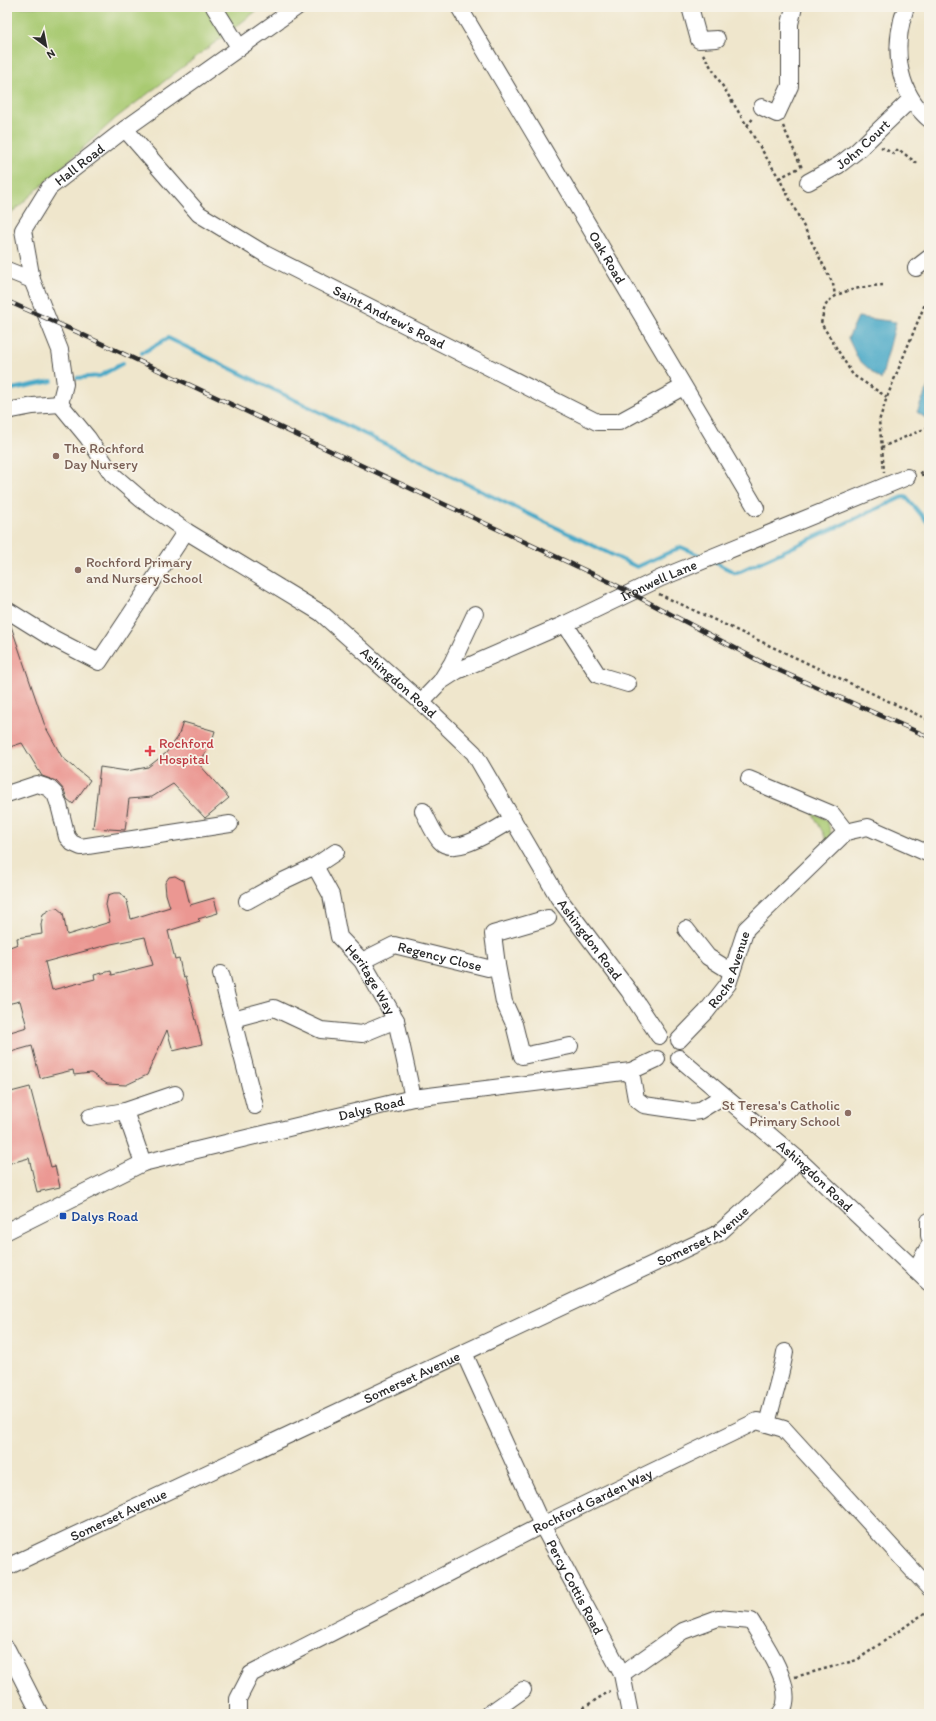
<svg xmlns="http://www.w3.org/2000/svg" width="936" height="1721" viewBox="0 0 936 1721" font-family="Itim,sans-serif">
<rect width="100%" height="100%" fill="#f7f3e8"/>
<filter id="ink" filterUnits="userSpaceOnUse"><feTurbulence type="fractalNoise" baseFrequency=".025" numOctaves="2"/><feDisplacementMap in="SourceGraphic" scale="8" xChannelSelector="R" yChannelSelector="G"/><feConvolveMatrix kernelMatrix="1 2 1 2 8 2 1 2 1" color-interpolation-filters="sRGB"/></filter>
<filter id="wash" filterUnits="userSpaceOnUse"><feTurbulence type="fractalNoise" baseFrequency=".012" numOctaves="4" result="noise"/><feDisplacementMap in="SourceGraphic" scale="16" xChannelSelector="R" yChannelSelector="G"/><feGaussianBlur stdDeviation="0.9" result="paint"/><feColorMatrix in="noise" values="0 0 0 0 0 0 0 0 0 0 0 0 0 0 0 0 0 1.4 0 .05"/><feComposite in="paint" operator="in"/></filter>
<g filter="url(#wash)">
<rect width="100%" height="100%" fill="#efe6cc"/>
<g fill="#a9ca72" stroke="#6a7a4e">
<polygon points="7,7 258,7 259,9 116,118 7,217"/>
<polygon points="812,812 827,820 831,833 828,842"/>
</g>
<g fill="#48a9c7" stroke="#3a6a79">
<polygon points="858,317 896,322 881,380 858,359 848,338"/>
<polygon points="929,384 929,418 927,419 917,412"/>
</g>
<g fill="none" stroke-linecap="round" stroke-linejoin="round">
<g stroke="#48a9c7" stroke-width="4">
<polyline points="142,353 168,338 637,567 681,547 701,556"/>
<polyline points="77,378 100,376 123,363"/>
<polyline points="7,390 52,381"/>
<polyline points="714,562 736,573 905,496 929,524"/>
</g>
</g>
<g id="blocks">
<g fill="#eb9792" fill-rule="evenodd">
<polygon points="7,621 10,623 45,726 62,757 90,780 73,804 67,799 64,790 56,781 42,776 22,743 7,748"/>
<polygon points="183,722 215,731 211,744 199,764 229,798 205,818 173,784 152,797 129,799 125,830 93,828 100,767 127,771 148,767 166,753 178,737"/>
<path d="M175 876 184 881 190 905 214 898 218 913 198 919 200 921 168 931 175 959 179 958 183 978 185 977 202 1044 173 1051 167 1030 147 1075 126 1085 107 1084 91 1073 74 1075 73 1070 40 1078 32 1046 7 1053V1033L27 1027 20 1001 7 1004V948L18 944 17 938 42 934 41 925 43 914 51 909 57 908 63 913 67 935 110 922 106 905 108 895 114 893H121L127 901 131 919 170 907 166 894 165 883 169 877ZM145 937 153 965 112 975 111 971 94 975 95 979 52 990 45 962 111 944Z"/>
<polygon points="30,1087 51,1167 55,1166 60,1187 37,1192 29,1158 7,1164 7,1093"/>
</g>
</g>
</g>
<g filter="url(#ink)">
<use href="#blocks" fill-opacity="0" stroke="#484743" stroke-width="1"/>
<g fill="none" stroke-linecap="round" stroke-linejoin="round">
<defs>
<g id="minor">
<polyline points="214,7 239,47"/>
<path id="s1" d="M459 7 756 508"/>
<polyline points="690,7 699,40 717,39"/>
<path d="M906 7C894 40 895 80 918 108 922 112 925 116 929 119"/>
<polyline points="762,107 777,114 790,86 790,24 794,7"/>
<path id="s2" d="M125 129 199 214 265 254 597 422H619L683 387"/>
<path id="s3" d="M808 182 839 165 857 151 911 99"/>
<polyline points="916,268 929,258"/>
<polyline points="7,270 32,280"/>
<path id="s4" d="M60 404 88 438 112 474 142 500 186 531 321 613 421 702 474 753 558 897 629 991 659 1036"/>
<path id="s5" d="M60 404 65 384 60 350 32 280 23 230 49 188 125 129 297 7"/>
<polyline points="7,411 33,406 60,404"/>
<polyline points="7,610 47,635 99,662 186,531"/>
<polyline points="565,624 598,675 628,684"/>
<polyline points="442,679 452,663 475,614"/>
<path id="s6" d="M421 702 440 682 457 671 565 624 661 578 907 477"/>
<polyline points="749,779 832,814 846,832 868,827 929,854"/>
<polyline points="7,794 37,784 49,788 55,794 59,805 67,837 72,843 81,847 230,824"/>
<path d="M423 811C428 820 433 833 440 841 455 858 497 828 513 819"/>
<path id="s7" d="M315 866 331 895 339 937 362 961 396 1020 413 1098"/>
<polyline points="247,901 283,881 315,866 336,852"/>
<polyline points="548,918 493,934 497,965 504,1002 514,1024 522,1056 570,1046"/>
<polyline points="686,929 708,957 732,972"/>
<path id="s8" d="M362 961 394 945 488 968 497 965"/>
<polyline points="221,974 255,1106"/>
<polyline points="233,1019 274,1008 321,1030 362,1034 396,1020"/>
<path id="s9" d="M679 1040 706 1012 728 984 746 929 846 832"/>
<path id="s10" d="M679 1058 798 1159 929 1283"/>
<polyline points="631,1071 636,1099 644,1105 692,1112 699,1111 723,1096"/>
<polyline points="125,1111 143,1163"/>
<polyline points="90,1117 125,1111 175,1094"/>
<polyline points="929,1221 929,1236"/>
<path id="s11" d="M7 1231 143 1163 413 1098 631 1071 657 1059"/>
<polyline points="915,1270 929,1246"/>
<path id="s12" d="M464 1353 542 1525 622 1674 630 1714"/>
<path d="M767 1424C773 1399 781 1376 785 1352"/>
<path id="s13" d="M7 1567 719 1233 785 1174 798 1159"/>
<polyline points="7,1649 40,1714"/>
<path d="M622 1674 683 1631 718 1618 751 1621C763 1641 790 1679 785 1703 785 1706 782 1711 780 1714"/>
<path id="s14" d="M238 1714V1699L251 1674 542 1525 757 1421 784 1429 929 1588"/>
<polyline points="489,1714 523,1690"/>
</g>
</defs>
<use href="#minor" stroke="#484743" stroke-width="18"/>
<g stroke="#484743" stroke-width="2.5" stroke-dasharray="3 3" stroke-linecap="butt">
<polyline points="703,54 779,178 833,284 835,295"/>
<polyline points="747,126 754,117"/>
<polyline points="783,126 802,168"/>
<polyline points="881,147 894,154 898,149 919,165"/>
<polyline points="779,178 801,167"/>
<path d="M883 285C868 286 834 290 826 305 823 310 823 317 821 323L853 375 887 397"/>
<polyline points="929,294 887,397 879,421 882,447 929,427"/>
<polyline points="882,447 884,472"/>
<polyline points="920,473 929,469"/>
<polyline points="921,475 929,474"/>
<polyline points="659,594 929,720"/>
<polyline points="795,1677 857,1660 929,1610"/>
<polyline points="573,1714 610,1691"/>
</g>
<use href="#minor" stroke="#fff" stroke-width="16"/>
<defs>
<polyline id="rail" points="7,301 77,332 608,581 769,666 929,737"/>
</defs>
<use href="#rail" stroke="#2b2b2b" stroke-width="4.5"/>
<use href="#rail" stroke="#f7f3e8" stroke-width="3" stroke-dasharray="9" stroke-linecap="butt"/>
</g>
</g>
<g fill="#8d6e63" stroke="#f7f3e8" stroke-width="1.5">
<circle cx="56" cy="456" r="4"/>
<circle cx="78" cy="570" r="4"/>
<circle cx="848" cy="1113" r="4"/>
</g>
<path fill="#e0444e" stroke="#f7f3e8" stroke-width="1.5" d="M148 745h4v4h4v4h-4v4h-4v-4h-4v-4h4z"/>
<rect fill="#1a4fb4" stroke="#f7f3e8" stroke-width="1.5" x="59" y="1212" width="8" height="8" rx="2"/>
<g text-anchor="middle" dominant-baseline="central" stroke-width="3.5" stroke-linejoin="round" paint-order="stroke">
<g font-size="14" fill="#2b2b2b" stroke="#f7f3e8">
<text stroke="none"><textPath href="#s3" startOffset="67">John Court</textPath></text>
<text stroke="none"><textPath href="#s5" startOffset="269">Hall Road</textPath></text>
<text stroke="none"><textPath href="#s1" startOffset="291">Oak Road</textPath></text>
<text stroke="none"><textPath href="#s2" startOffset="329">Saint Andrew's Road</textPath></text>
<text stroke="none"><textPath href="#s6" startOffset="269">Ironwell Lane</textPath></text>
<text stroke="none"><textPath href="#s4" startOffset="443">Ashingdon Road</textPath></text>
<text stroke="none"><textPath href="#s4" startOffset="766">Ashingdon Road</textPath></text>
<text stroke="none"><textPath href="#s8" startOffset="83">Regency Close</textPath></text>
<text stroke="none"><textPath href="#s9" startOffset="88">Roche Avenue</textPath></text>
<text stroke="none"><textPath href="#s7" startOffset="129">Heritage Way</textPath></text>
<text stroke="none"><textPath href="#s11" startOffset="387">Dalys Road</textPath></text>
<text stroke="none"><textPath href="#s10" startOffset="180">Ashingdon Road</textPath></text>
<text stroke="none"><textPath href="#s13" startOffset="771">Somerset Avenue</textPath></text>
<text stroke="none"><textPath href="#s13" startOffset="447">Somerset Avenue</textPath></text>
<text stroke="none"><textPath href="#s14" startOffset="426">Rochford Garden Way</textPath></text>
<text stroke="none"><textPath href="#s13" startOffset="123">Somerset Avenue</textPath></text>
<text stroke="none"><textPath href="#s12" startOffset="259">Percy Cottis Road</textPath></text>
</g>
<g font-size="14" fill="#785e54" stroke="#f7f3e8" text-anchor="start">
<text x="64" y="448">The Rochford<tspan x="64" dy="16">Day Nursery</tspan></text>
<text x="86" y="562">Rochford Primary<tspan x="86" dy="16">and Nursery School</tspan></text>
<text x="840" y="1105" text-anchor="end">St Teresa's Catholic<tspan x="840" dy="16">Primary School</tspan></text>
</g>
<g font-size="14" fill="#be3a42" stroke="#f7f3e8" text-anchor="start">
<text x="159" y="743">Rochford<tspan x="159" dy="16">Hospital</tspan></text>
</g>
<g font-size="14" fill="#164399" stroke="#f7f3e8" text-anchor="start">
<text x="71" y="1216">Dalys Road</text>
</g>
</g>
<rect width="936" height="1721" fill="none" stroke="#f7f3e8" stroke-width="24"/>
<g transform="translate(46 46) rotate(148)" stroke="#f7f3e8" stroke-width="3" paint-order="stroke">
<path d="M0-3L7 15L0 10L-7 15Z" fill="#2b2b2b"/>
<text y="-6" font-size="11" font-weight="bold" text-anchor="middle" fill="#2b2b2b">N</text>
</g>
</svg>
